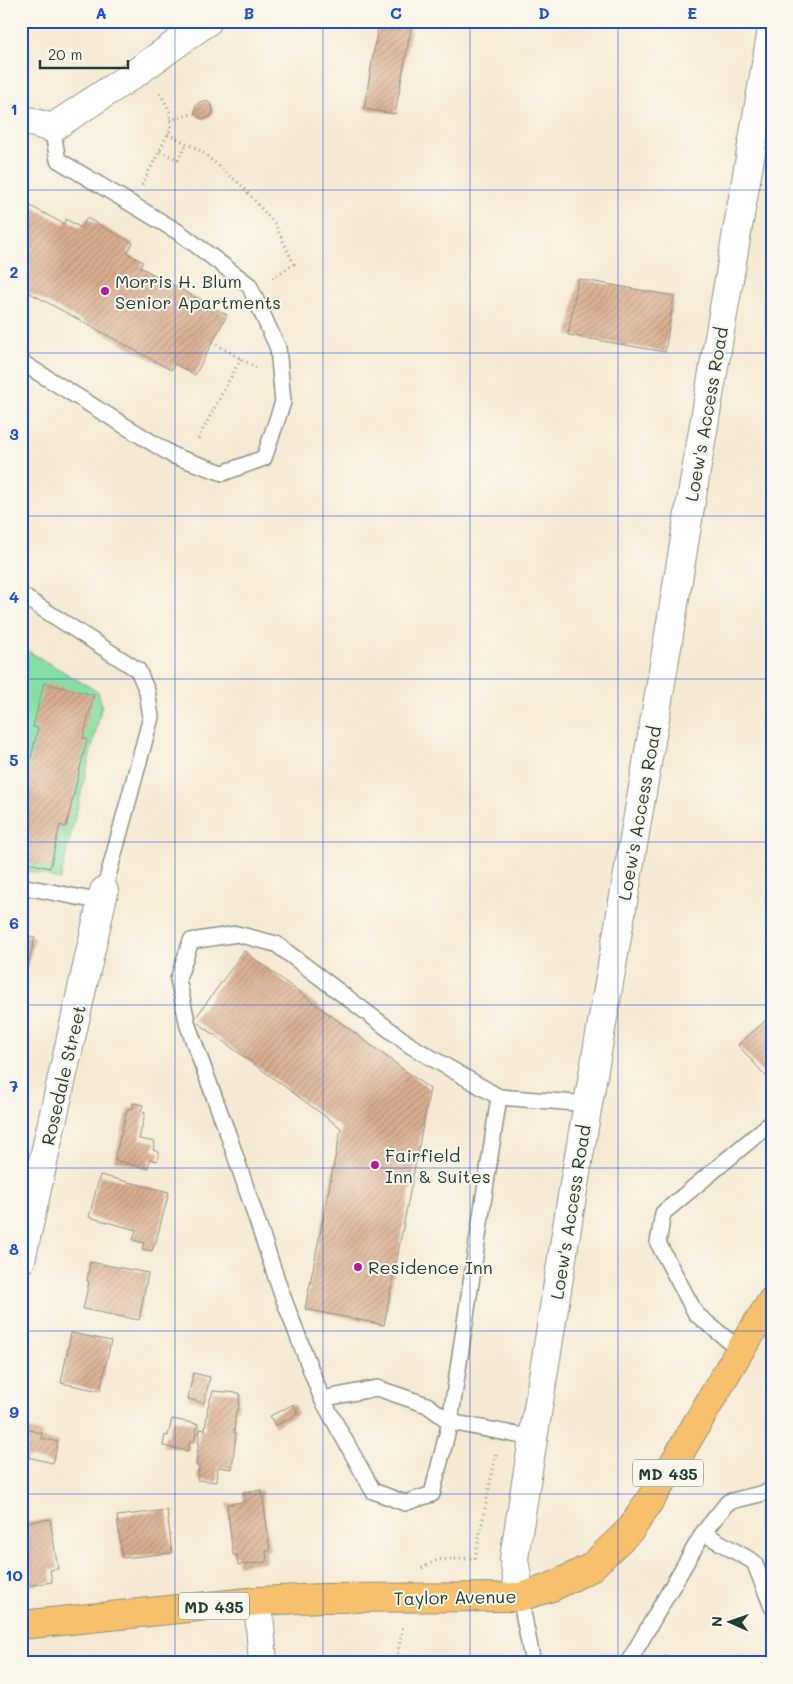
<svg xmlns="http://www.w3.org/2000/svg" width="793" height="1684" viewBox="0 0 793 1684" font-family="Mali,sans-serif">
<defs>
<pattern id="building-hatch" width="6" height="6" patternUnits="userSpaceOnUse" patternTransform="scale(1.25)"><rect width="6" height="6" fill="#daad8d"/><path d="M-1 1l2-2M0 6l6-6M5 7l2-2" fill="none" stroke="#b08e74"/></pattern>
</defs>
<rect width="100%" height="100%" fill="#fbf7ec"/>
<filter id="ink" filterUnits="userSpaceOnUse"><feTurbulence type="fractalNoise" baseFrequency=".02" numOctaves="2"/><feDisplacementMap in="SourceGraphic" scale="10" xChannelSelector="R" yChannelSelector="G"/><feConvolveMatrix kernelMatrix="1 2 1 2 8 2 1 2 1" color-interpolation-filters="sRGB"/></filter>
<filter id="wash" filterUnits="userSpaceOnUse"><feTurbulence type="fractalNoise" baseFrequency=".0096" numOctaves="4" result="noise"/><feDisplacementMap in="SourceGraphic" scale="20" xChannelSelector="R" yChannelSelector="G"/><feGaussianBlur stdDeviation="1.12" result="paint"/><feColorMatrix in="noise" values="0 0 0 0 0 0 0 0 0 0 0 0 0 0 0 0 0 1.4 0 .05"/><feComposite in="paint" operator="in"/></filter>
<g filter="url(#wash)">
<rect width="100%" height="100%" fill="#f6e9d3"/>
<polygon fill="#85dfa4" stroke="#528e6c" points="21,647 98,692 102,705 60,880 45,875 21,870"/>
<g id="blocks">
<g fill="url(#building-hatch)">
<polygon points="379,21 403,21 412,23 395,114 364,109"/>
<circle cx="204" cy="110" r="9"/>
<polygon points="21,201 64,224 66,219 81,228 87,218 133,243 127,253 143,262 140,267 227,315 195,375 175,364 171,370 21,288"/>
<polygon points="578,279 674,296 665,352 568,335"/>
<polygon points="44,683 94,695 83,738 87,739 66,827 60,825 50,868 21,861 21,799 38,728 33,727"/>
<polygon points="21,933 35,938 27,969 21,968"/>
<polygon points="244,951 430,1089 384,1325 305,1309 341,1128 194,1020"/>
<polygon points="772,1015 772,1083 738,1045"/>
<polygon points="134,1103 143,1105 141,1111 145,1113 139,1139 155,1142 153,1150 159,1152 157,1161 150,1159 148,1169 114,1160 128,1108 132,1109"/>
<polygon points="100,1175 169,1192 155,1245 154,1245 152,1251 142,1249 144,1243 133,1240 136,1230 89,1217"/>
<polygon points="90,1262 148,1273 139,1320 83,1309 89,1282 87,1281"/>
<polygon points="71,1333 111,1341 100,1391 61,1383"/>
<polygon points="193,1373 210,1377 204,1403 188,1399"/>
<polygon points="213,1391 240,1393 238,1410 236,1410 234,1433 236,1433 232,1469 218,1467 217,1482 197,1480 199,1466 196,1466 200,1429 205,1430 208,1406"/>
<polygon points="294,1404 298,1414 275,1426 270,1416"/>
<polygon points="172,1419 198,1424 194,1442 190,1441 188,1451 163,1446 165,1435 168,1436"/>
<polygon points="21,1428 42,1433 41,1438 58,1442 53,1463 27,1457 25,1464 21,1463"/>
<polygon points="262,1490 270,1551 266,1551 267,1562 238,1565 237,1555 233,1555 227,1504 244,1502 243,1492"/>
<polygon points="167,1510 172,1553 122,1558 117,1516"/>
<polygon points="50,1519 58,1569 50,1570 52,1582 21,1587 21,1523"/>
<polygon points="665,1656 697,1662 697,1663 664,1663"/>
</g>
</g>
</g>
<g filter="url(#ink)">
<use href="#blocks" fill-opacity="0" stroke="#8a9384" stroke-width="1"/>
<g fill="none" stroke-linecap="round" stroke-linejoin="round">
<defs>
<g id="service">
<polyline points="21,362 174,456 223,473 264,458 283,402 278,348 249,285 180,233 58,160 52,128"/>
<polyline points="21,595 138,670 147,691 151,717 104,891"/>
<polyline points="21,886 102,902"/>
<polyline points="499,1097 450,1422 432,1494 405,1503 373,1491 322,1399 281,1292 228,1134 188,1026 178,979 191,941 237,934 276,944 411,1046 499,1097 589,1104"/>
<polyline points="740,1350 696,1314 658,1243 663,1213 772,1122"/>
<polyline points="322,1399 377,1388 427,1405 450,1422 533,1438"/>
<polyline points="703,1533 754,1562 772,1607"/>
<polyline points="520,1597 533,1663"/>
<polyline points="628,1663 703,1533 728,1502 772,1491"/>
</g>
<g id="minor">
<polyline points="21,119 52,128 134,74 208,21"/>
<polyline points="21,1260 104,891"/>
<polyline points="520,1597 514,1559 516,1545 572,1196 661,683 695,477 772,29"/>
<polyline points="258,1601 263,1663"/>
</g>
<polyline id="primary" points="21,1625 258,1601 322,1598 520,1597 552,1587 590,1568 631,1529 671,1468 740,1350 772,1301"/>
</defs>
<use href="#service" stroke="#8a9384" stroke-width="18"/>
<use href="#minor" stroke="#8a9384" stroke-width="30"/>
<use href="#primary" stroke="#8a9384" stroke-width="30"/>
<g stroke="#8a9384" stroke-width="3" stroke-dasharray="1 4" stroke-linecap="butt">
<polyline points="170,120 196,113"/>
<polyline points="168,134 201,151 241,185 275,224 294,264 270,280"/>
<polyline points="160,151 178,160 187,144"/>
<polyline points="142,185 171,128 170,112 159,91"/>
<polyline points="212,342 257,368"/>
<polyline points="198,439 241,358"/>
<polyline points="422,1568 437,1560 475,1558 496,1454"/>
<polyline points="399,1663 397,1657 403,1625"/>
</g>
<use href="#service" stroke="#fff" stroke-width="15"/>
<use href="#minor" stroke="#fff" stroke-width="28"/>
<use href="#primary" stroke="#f7c06c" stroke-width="28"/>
</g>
</g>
<path fill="none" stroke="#1d4ed8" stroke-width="1" stroke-opacity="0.55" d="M175 21V1663M323 21V1663M470 21V1663M618 21V1663M21 190H772M21 353H772M21 516H772M21 679H772M21 842H772M21 1005H772M21 1168H772M21 1331H772M21 1494H772"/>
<g fill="#b5179e" stroke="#fbf7ec" stroke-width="2">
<circle cx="105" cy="291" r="5"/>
<circle cx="375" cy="1165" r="5"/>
<circle cx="358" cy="1267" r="5"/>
</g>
<g text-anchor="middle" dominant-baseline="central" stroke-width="4" stroke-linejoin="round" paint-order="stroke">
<g fill="#fbf7ec" stroke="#61756b" stroke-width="1">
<rect x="633" y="1459.5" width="70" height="27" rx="4"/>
<rect x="179" y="1592.5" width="70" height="27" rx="4"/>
</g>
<g font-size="16" font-weight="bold" fill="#1f3d34">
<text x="668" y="1473">MD 435</text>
<text x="214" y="1606">MD 435</text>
</g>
<g font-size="18" fill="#1f3d34" stroke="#fbf7ec" text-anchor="start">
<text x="115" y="281">Morris H. Blum<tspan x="115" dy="21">Senior Apartments</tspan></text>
<text x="385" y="1155">Fairfield<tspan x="385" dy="21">Inn &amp; Suites</tspan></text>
<text x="368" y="1267">Residence Inn</text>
</g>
<g font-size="18" fill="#1f3d34" stroke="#fbf7ec">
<text transform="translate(706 414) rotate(-80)">Loew's Access Road</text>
<text transform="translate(639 813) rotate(-80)">Loew's Access Road</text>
<text transform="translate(63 1075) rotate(-77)">Rosedale Street</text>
<text transform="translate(570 1212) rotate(-81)">Loew's Access Road</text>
<text transform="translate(455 1597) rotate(-1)">Taylor Avenue</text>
</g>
</g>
<rect width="793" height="1684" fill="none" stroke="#fbf7ec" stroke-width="55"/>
<g transform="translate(730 1622) rotate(272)" stroke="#fbf7ec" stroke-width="4" paint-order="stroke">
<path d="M0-4L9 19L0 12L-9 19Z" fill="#1f3d34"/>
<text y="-8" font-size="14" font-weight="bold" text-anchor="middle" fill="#1f3d34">N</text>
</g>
<path d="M40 60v8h88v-8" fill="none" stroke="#1f3d34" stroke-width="2.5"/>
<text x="48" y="60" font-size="15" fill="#1f3d34" stroke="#fbf7ec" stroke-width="4" paint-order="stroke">20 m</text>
<rect x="28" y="28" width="738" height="1628" fill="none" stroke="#1d4ed8" stroke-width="2"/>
<g font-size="16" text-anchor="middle" font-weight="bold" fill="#1d4ed8">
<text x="101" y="19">A</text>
<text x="249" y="19">B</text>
<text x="396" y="19">C</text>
<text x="544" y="19">D</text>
<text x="692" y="19">E</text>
<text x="14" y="115">1</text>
<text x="14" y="278">2</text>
<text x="14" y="440">3</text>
<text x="14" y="603">4</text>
<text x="14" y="766">5</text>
<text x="14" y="929">6</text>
<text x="14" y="1092">7</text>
<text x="14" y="1255">8</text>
<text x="14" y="1418">9</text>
<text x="14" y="1581">10</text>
</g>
</svg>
